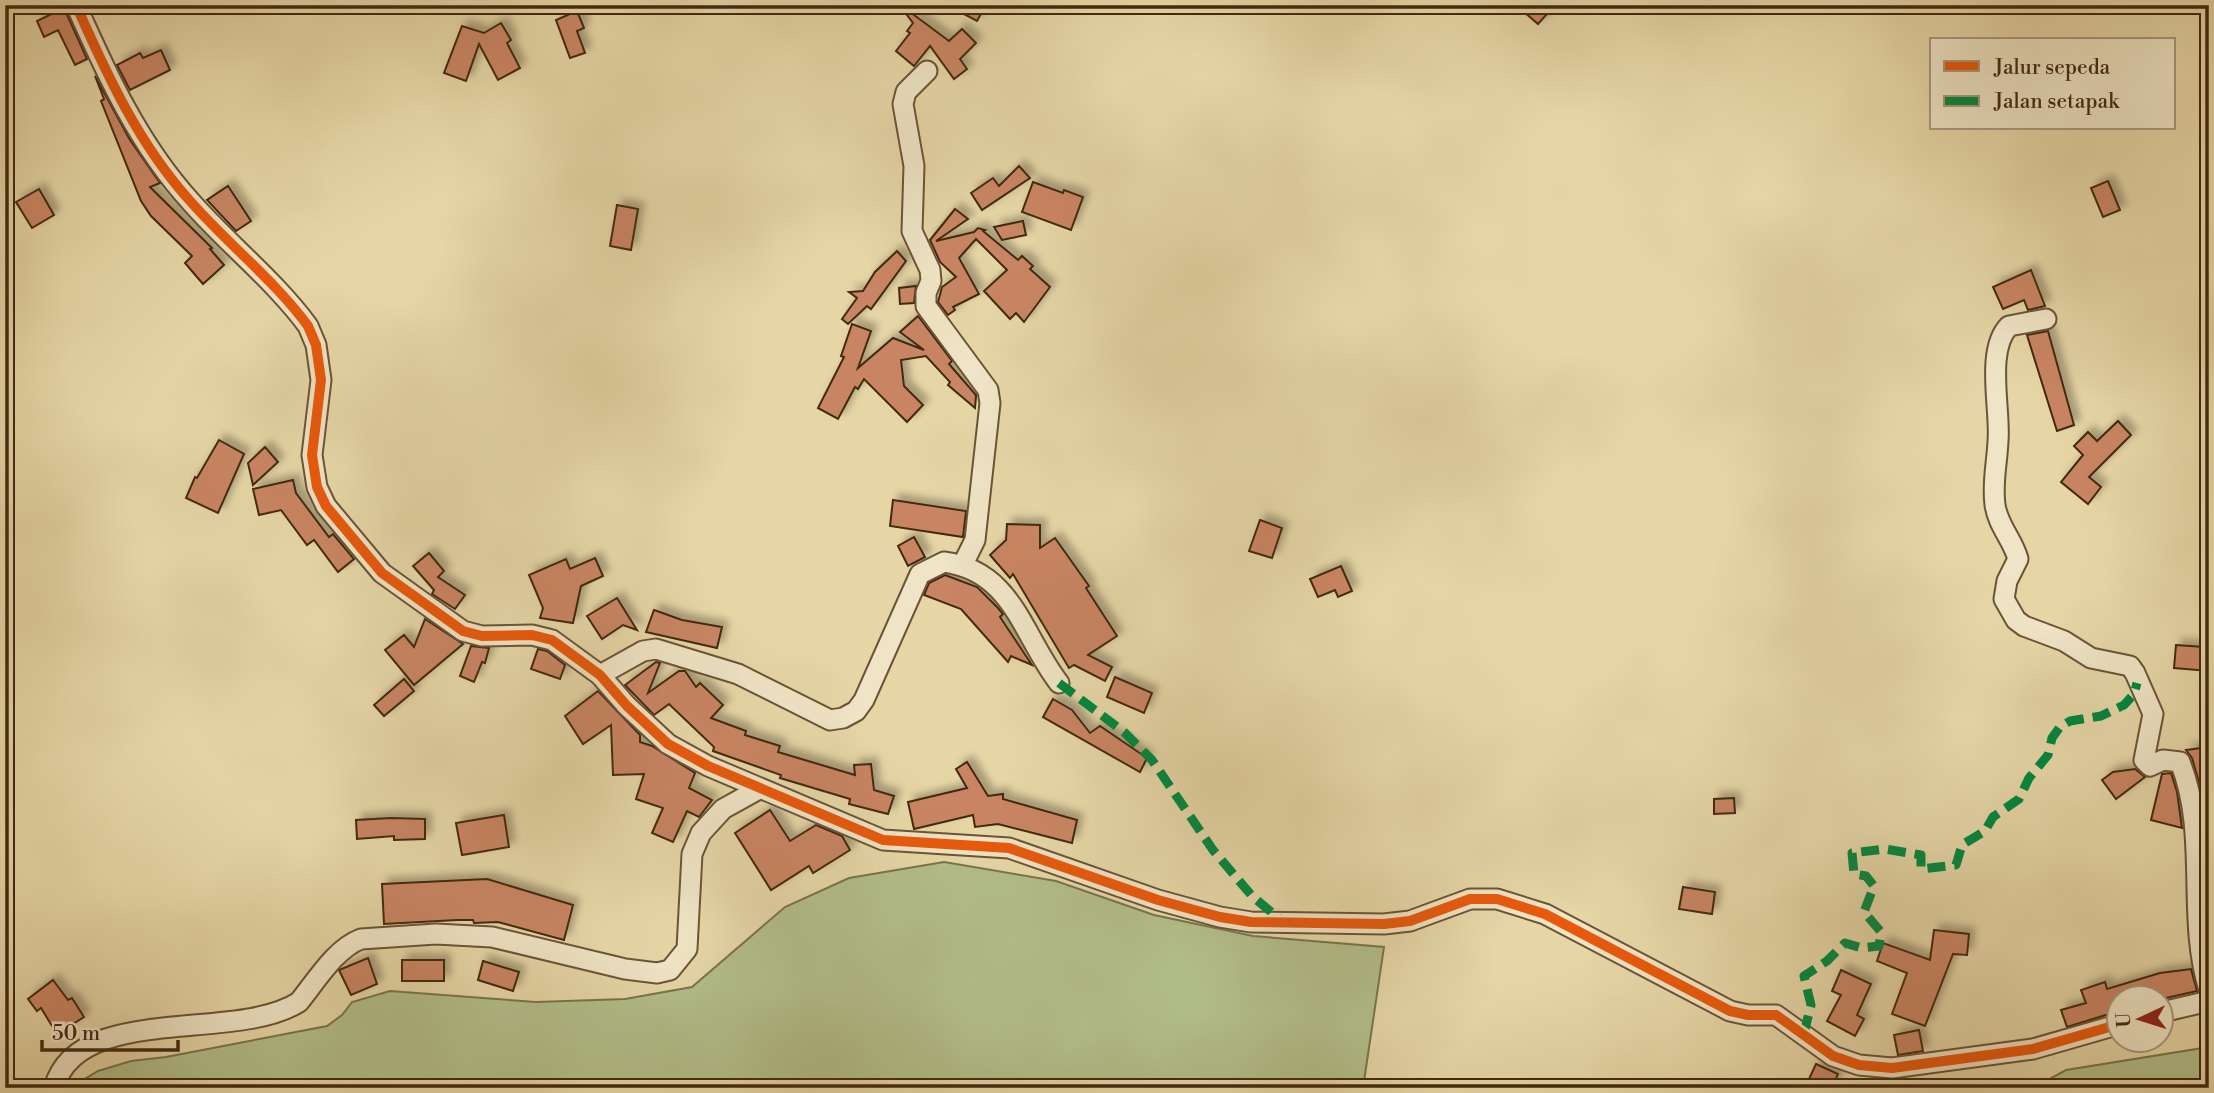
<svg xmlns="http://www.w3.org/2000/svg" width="2214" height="1093" viewBox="0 0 2214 1093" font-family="'Libre Bodoni',serif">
<defs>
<filter id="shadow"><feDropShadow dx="6" dy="-6" stdDeviation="3.5" flood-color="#0004"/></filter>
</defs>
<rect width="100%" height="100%" fill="#e6d6a6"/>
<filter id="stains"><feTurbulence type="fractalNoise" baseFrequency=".00286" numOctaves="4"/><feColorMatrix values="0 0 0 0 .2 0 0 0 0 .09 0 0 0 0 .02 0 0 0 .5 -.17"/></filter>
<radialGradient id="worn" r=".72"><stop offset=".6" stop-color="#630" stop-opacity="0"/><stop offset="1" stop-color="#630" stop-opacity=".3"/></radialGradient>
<g fill="#b2be89" stroke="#7a744d" stroke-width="2">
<polygon points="944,862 1056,881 1154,915 1253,936 1384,947 1363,1088 78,1088 83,1080 98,1071 131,1061 166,1057 327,1026 342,1015 352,1002 390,991 536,1002 625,999 692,987 785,907 849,878"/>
<polygon points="2209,1047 2209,1088 2033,1088 2066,1070"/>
</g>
<g fill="#c98564" stroke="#422911" stroke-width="2" filter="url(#shadow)">
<polygon points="947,5 986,5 977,21"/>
<polygon points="1516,5 1555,5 1538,24"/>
<polygon points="64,8 87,59 75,65 58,30 44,37 37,21"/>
<polygon points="577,11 584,28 577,31 585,53 570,58 556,20"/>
<polygon points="910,12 949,41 962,29 976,43 960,59 967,69 954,79 930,46 914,66 896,51 910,33 907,31 913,23 907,15"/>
<polygon points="501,23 511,40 507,43 520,68 498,80 479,44 466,81 444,73 462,26 484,33"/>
<polygon points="161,50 170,70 130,90 117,65 140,53 143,58"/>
<polygon points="95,76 130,140 160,183 150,187 212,248 210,249 224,265 203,284 185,263 192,256 151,216 141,201 101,101 104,99"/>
<polygon points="1019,166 1030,178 982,210 971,193 993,178 999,186"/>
<polygon points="2108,181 2120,210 2103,217 2091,188"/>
<polygon points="1033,182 1063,193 1064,190 1083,197 1071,230 1022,212"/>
<polygon points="228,186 251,221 236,231 207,200"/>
<polygon points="39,189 54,215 32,228 16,202"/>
<polygon points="617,205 638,209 631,250 610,246"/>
<polygon points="955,209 968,219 936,241 974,232 978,228 985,230 983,231 1018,260 1022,256 1033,266 1030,269 1050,287 1024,322 1016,313 1010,319 984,291 1007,270 976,239 959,258 979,294 953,307 955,310 948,315 938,302 942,287 956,277 940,262 930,240"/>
<polygon points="1023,221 1026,235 1002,240 994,227"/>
<polygon points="897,251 906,261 871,309 867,306 848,324 842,319 857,298 849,292 863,291 875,272"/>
<polygon points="2031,270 2045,306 2028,310 2024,300 2003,309 1993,287"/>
<polygon points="916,286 914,303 900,304 899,288"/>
<polygon points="918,316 952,361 949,364 976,395 975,408 948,385 950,382 926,356 901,360 904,386 923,405 907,422 864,379 858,389 855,387 838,419 818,408 844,357 841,356 852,324 871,331 858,368 893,338 924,350 900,332"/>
<polygon points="2048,331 2074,425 2057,431 2027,335"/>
<polygon points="2118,421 2131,435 2089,477 2101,487 2088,504 2061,482 2083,455 2074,446 2088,432 2097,441"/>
<polygon points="219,440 244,454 218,513 186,498 195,477 197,478"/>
<polygon points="265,447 278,462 253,485 248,463"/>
<polygon points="293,480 296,493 329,537 333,534 354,559 338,572 314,540 307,545 281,510 259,515 253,489"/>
<polygon points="893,500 966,511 963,537 890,526"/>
<polygon points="1260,520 1282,528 1272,558 1249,551"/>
<polygon points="1007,524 1040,525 1040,548 1055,538 1089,586 1086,588 1117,636 1088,655 1112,667 1105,681 1074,665 1069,668 1013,574 1010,578 990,555 1006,540"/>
<polygon points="914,537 925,557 908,566 898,546"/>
<polygon points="429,553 444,571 438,577 465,595 455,609 432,594 434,590 413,566"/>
<polygon points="595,558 603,576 581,586 573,623 540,618 543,608 529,575 566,559 570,569"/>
<polygon points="1341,566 1352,591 1338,597 1335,590 1318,597 1310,579"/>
<polygon points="945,575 977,587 998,608 1003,614 1000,617 1032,665 1011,656 1008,662 961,609 924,595 929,583"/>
<polygon points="617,598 637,630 623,625 602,639 587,616"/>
<polygon points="654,610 682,620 722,627 717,648 646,632"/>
<polygon points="425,619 463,644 414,685 385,650 404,635 414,647"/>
<polygon points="2176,645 2204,647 2204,651 2209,652 2209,671 2174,668"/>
<polygon points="471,646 489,648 485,663 482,662 474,682 460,676"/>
<polygon points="538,649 547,651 565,665 560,679 531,669"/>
<polygon points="656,662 660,663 648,693 679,671 685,671 696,687 700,683 723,705 711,718 746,731 745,735 780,746 778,752 855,775 854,765 871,764 874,790 894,796 888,814 849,804 850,799 780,778 781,775 713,751 714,747 669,704 654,715 625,685"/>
<polygon points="1115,677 1152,693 1144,713 1107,697"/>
<polygon points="404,679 414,691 384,716 374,705"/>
<polygon points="598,691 640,735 640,742 652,746 695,773 689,788 712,800 699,817 687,811 673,842 652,833 663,808 636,799 644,774 613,775 611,725 583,744 565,716"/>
<polygon points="1053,699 1072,710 1090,733 1100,726 1147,758 1140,772 1043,717"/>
<polygon points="2209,747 2209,835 2200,786 2192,758 2186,750"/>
<polygon points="967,762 988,796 1003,794 1003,799 1077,820 1072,843 998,824 975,827 973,815 914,829 908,802 967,788 956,769"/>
<polygon points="2135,769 2145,777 2116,799 2102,780 2113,772"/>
<polygon points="2171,773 2177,792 2182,828 2151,820 2162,774"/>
<polygon points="1734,798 1735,813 1714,814 1714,799"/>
<polygon points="770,810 790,841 816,825 842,836 850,850 813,873 809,866 771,890 735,833"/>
<polygon points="504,815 509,847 462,855 456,823"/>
<polygon points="391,818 425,819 425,839 394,840 394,836 357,839 356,820"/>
<polygon points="487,879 573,905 564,940 498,922 474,923 473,920 457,920 384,924 382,884"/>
<polygon points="1683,887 1715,892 1712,914 1679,909"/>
<polygon points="1934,930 1969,934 1967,955 1953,954 1925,1026 1892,1014 1907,973 1877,961 1883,943 1930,960"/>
<polygon points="368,958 377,984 351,995 339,970"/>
<rect x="402" y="960" width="42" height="21"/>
<polygon points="483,961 519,972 513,991 478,980"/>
<polygon points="2191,969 2197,991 2166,998 2119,998 2119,1011 2067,1027 2061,1010 2086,1003 2081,990 2105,982 2107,989 2160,973"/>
<polygon points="1841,970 1871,984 1857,1015 1864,1019 1855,1036 1827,1021 1841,995 1832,991"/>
<polygon points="53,980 68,1000 72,998 84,1017 57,1034 41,1008 37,1011 28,999"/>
<polygon points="1919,1030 1923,1051 1898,1055 1894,1035"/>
<polygon points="1816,1064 1838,1074 1832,1088 1809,1079"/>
</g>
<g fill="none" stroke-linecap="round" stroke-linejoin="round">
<defs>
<g id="minor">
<path d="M76 5C107 75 139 145 191 202 228 244 275 281 308 326L316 345 321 380 312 455 317 487 326 506 382 573 463 631 482 636 532 635 552 640 600 675 627 706 668 744 708 766 883 840 1009 848 1158 900 1220 917 1251 922 1384 924 1410 921 1470 899H1497L1545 914 1730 1011 1748 1015H1776L1833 1056 1859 1065 1892 1068 2033 1049 2120 1024"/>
<polyline points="927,71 906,92 903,104 914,166 912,231 930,270 931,281 926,293 926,306 988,390 990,403 975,540 962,566"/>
<path d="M2046 319 2009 326C1985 350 2001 411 1998 441 1997 464 1992 482 1995 505 1998 526 2013 540 2018 559L2007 581 2004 599 2016 620 2024 626 2064 641 2091 658 2130 666 2135 673 2153 714 2144 760 2150 766 2163 760 2180 762C2209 834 2186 916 2209 990"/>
<path d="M600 675 643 651 656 649 738 674 830 720 843 718 856 711 864 700 920 574 944 562C1013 571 1022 635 1059 683"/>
<polyline points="2162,1012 2209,1001"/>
<path d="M54 1088C77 1002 236 1043 299 1002 316 981 336 948 361 939L436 934 492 937 625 969 657 973 670 970 687 949 692 854 701 833 723 809 759 789"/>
</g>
</defs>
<use href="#minor" stroke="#6b5436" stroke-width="23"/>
<use href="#minor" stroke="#efe4c5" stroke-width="19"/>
<g stroke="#00873e" stroke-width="9" stroke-dasharray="18 9" stroke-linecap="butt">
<polyline points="1059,683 1124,732 1152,760 1213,850 1252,896 1282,921"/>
<polyline points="1804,1033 1811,1005 1804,976 1827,961 1845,943 1862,948 1879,946 1881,932 1864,912 1874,886 1866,876 1854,874 1852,853 1885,849 1921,855 1921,869 1956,865 1962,845 1985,831 1993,817 2019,799 2029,778 2048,755 2052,738 2060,727 2070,721 2101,716 2124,705 2134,694 2137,683"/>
</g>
<defs>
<path id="cycleway" d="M76 5C107 75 139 145 191 202 228 244 275 281 308 326L316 345 321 380 312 455 317 487 326 506 382 573 463 631 482 636 532 635 552 640 600 675 627 706 668 744 708 766 883 840 1009 848 1158 900 1220 917 1251 922 1384 924 1410 921 1470 899H1497L1545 914 1730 1011 1748 1015H1776L1833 1056 1859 1065 1892 1068 2033 1049 2120 1024"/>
</defs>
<use href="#cycleway" stroke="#efe4c5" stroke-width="15"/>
<use href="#cycleway" stroke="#e8590c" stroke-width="10"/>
</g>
<rect width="2214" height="1093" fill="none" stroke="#e6d6a6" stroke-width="28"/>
<rect x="7" y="7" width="2200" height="1079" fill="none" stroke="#422911" stroke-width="3.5"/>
<rect x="14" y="14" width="2186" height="1065" fill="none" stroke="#422911" stroke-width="2"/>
<rect x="1930" y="38" width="245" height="91" fill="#efe4c5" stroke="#aa997d" stroke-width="2"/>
<rect x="1944" y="61" width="35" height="10" fill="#e8590c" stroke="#aa997d" stroke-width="2"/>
<text x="1994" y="74" font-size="21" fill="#422911">Jalur sepeda</text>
<rect x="1944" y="96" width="35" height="10" fill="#00873e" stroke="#aa997d" stroke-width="2"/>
<text x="1994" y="108" font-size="21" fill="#422911">Jalan setapak</text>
<g transform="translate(2140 1019) rotate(266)"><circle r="33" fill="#efe4c5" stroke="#aa997d" stroke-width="2"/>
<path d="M0-5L12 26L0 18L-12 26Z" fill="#8f2418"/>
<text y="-10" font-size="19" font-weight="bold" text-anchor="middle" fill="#422911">U</text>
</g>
<path d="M42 1040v10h136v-10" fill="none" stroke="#422911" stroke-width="3.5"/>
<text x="52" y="1040" font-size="21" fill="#422911" stroke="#efe4c5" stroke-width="5" paint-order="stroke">50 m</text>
<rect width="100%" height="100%" filter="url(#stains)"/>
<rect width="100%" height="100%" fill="url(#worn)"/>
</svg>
